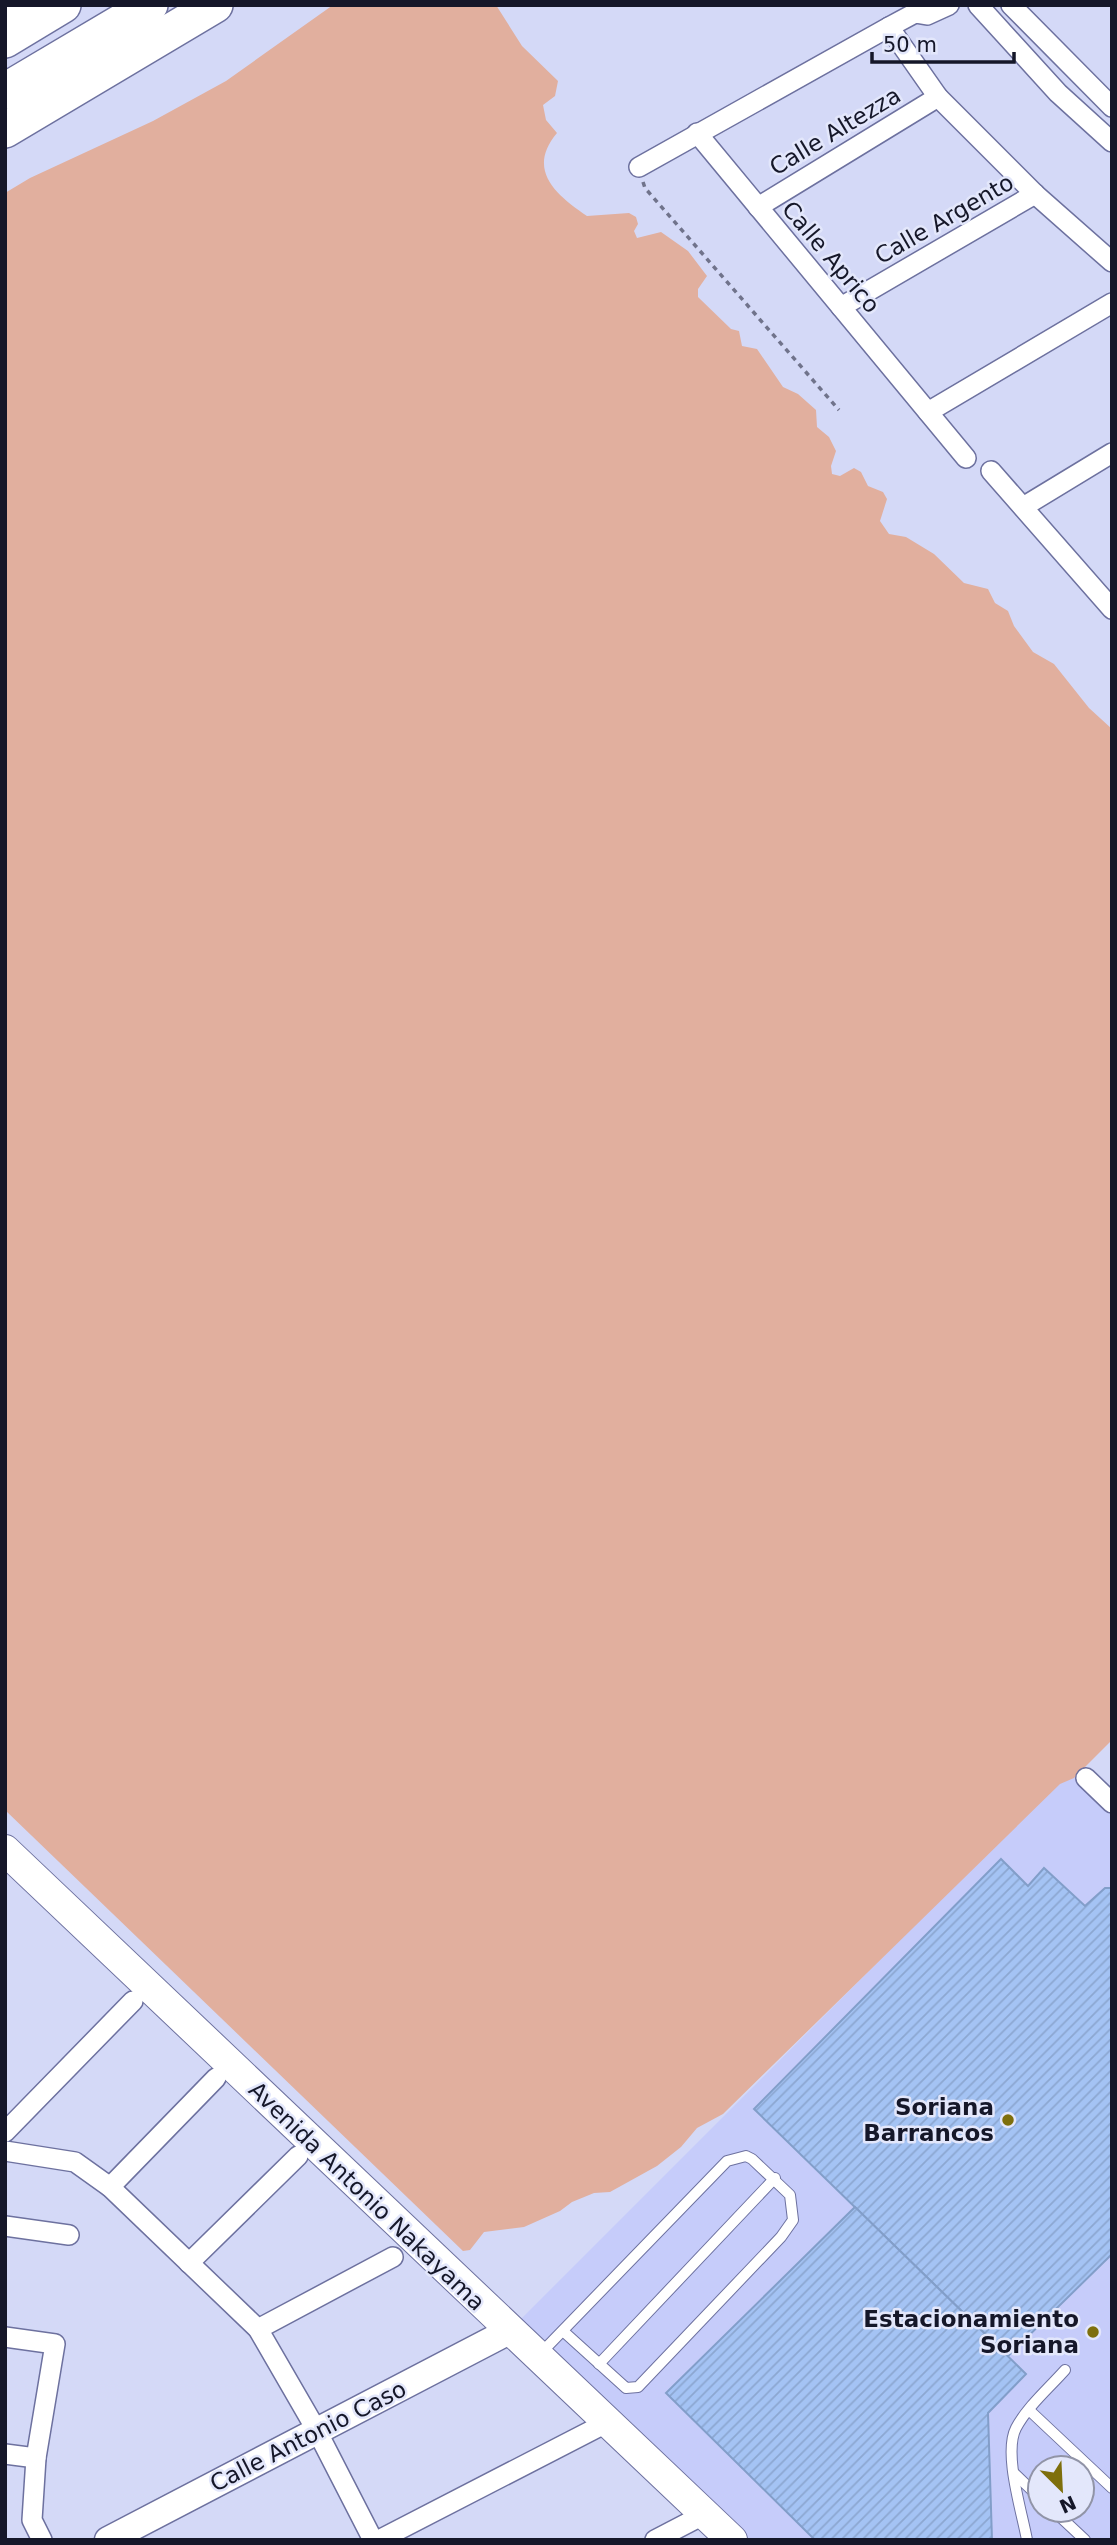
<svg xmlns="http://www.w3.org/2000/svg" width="1117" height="2545" viewBox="0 0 1117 2545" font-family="'DejaVu Sans',sans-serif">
<defs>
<pattern id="building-hatch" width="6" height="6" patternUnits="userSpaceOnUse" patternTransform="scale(1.75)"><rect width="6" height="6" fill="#a4c3f4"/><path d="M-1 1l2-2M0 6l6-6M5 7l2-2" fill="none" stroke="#8ca7d1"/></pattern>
</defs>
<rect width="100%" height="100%" fill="#d4d9f7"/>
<path fill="#c6ccfa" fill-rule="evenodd" d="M1074 1766 1112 1803V2540H727L509 2331ZM1040 2468H1082V2510H1040Z"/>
<path fill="#e1af9e" d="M333 5H496L522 46 558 81 555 96 543 105 546 120 557 133C526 170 556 195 587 216L629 213 636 217 638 224 634 231 637 238 661 232 688 251 707 276 698 289V297L731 329 739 331 742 346 757 349 783 387 798 394 816 410 817 427 829 437 836 451 831 466 832 474 840 476 854 468 861 472 868 486 883 492 887 499 880 521 889 534 906 537 934 554 964 583 988 589 995 603 1008 611 1014 626 1033 652 1054 664 1089 708 1112 729V1740L1074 1778 1060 1784 723 2114 697 2128 681 2147 657 2166 610 2192 594 2193 572 2202 560 2211 524 2227 484 2232 470 2250 463 2251 5 1810V193L30 178 153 121 226 81Z"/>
<g fill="url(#building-hatch)" stroke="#829ec9" stroke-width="2">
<polygon points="1001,1859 1028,1886 1044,1868 1085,1906 1105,1888 1112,1888 1112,2254 1008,2356 754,2109"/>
<polygon points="855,2207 1026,2374 988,2413 992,2540 815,2540 666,2393"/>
</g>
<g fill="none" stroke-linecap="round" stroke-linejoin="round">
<defs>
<g id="lane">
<polyline points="539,2355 727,2161 746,2156 752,2159 790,2195 793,2220 781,2237 638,2387 626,2388 563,2331"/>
<polyline points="599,2364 775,2178"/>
<polyline points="1029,2410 1112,2488"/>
<polyline points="1015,2474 1040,2498"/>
<polyline points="1053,2510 1085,2540"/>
<path d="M1027 2540C1022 2512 1003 2453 1016 2428 1027 2407 1049 2388 1065 2370"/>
</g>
<g id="street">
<polyline points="978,5 1058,93 1112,142"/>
<polyline points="1011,5 1112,107"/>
<polyline points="889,27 938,97 1035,194 1112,262"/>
<polyline points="697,133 966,458"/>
<polyline points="639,167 889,27 915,13 927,15 949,5"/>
<polyline points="758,207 938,97"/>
<polyline points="841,307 1035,194"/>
<polyline points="928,412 1112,303"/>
<polyline points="991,471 1112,609"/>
<polyline points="1023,507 1112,453"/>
<polyline points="1086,1778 1112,1803"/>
<polyline points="5,2132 133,2001"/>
<polyline points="5,2151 75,2162 110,2187 258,2329 317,2431 373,2540"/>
<polyline points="110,2187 216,2078"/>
<polyline points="5,2226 69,2235"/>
<polyline points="189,2263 298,2156"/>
<polyline points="258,2329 393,2257"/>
<polyline points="5,2337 55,2344 36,2458 32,2520 42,2540"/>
<polyline points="5,2454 36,2458"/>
<polyline points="379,2540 608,2422"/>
<polyline points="655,2540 705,2514"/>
</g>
<polyline id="secondary" points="108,2540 509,2331"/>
<polyline id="primary" points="5,1850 732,2540"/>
<g id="highway">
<polyline points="5,8 10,5"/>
<polyline points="5,40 63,5"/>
<polyline points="5,91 150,5"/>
<polyline points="5,130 215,5"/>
</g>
</defs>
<use href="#lane" stroke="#6d719f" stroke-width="12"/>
<use href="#street" stroke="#6d719f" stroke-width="22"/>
<use href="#secondary" stroke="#6d719f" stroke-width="29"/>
<use href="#primary" stroke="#6d719f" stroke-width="32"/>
<use href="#highway" stroke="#6d719f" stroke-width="38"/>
<polyline stroke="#70738b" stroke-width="3.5" stroke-dasharray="5 5" stroke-linecap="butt" points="643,182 645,188 839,410"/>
<use href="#lane" stroke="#fff" stroke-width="10"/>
<use href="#street" stroke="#fff" stroke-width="19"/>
<use href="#secondary" stroke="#fff" stroke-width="26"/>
<use href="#primary" stroke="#fff" stroke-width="30"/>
<use href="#highway" stroke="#fff" stroke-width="35"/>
</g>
<g fill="#7e6f0c" stroke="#e3e7fb" stroke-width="2.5">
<circle cx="1008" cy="2120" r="7"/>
<circle cx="1093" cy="2332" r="7"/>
</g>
<g text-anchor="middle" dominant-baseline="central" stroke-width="5" stroke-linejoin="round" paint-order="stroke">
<g font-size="23" fill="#151729" stroke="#e3e7fb">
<text transform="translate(835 131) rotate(-31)">Calle Altezza</text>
<text transform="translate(944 219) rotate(-30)">Calle Argento</text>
<text transform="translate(831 257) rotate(50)">Calle Aprico</text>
<text transform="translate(367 2196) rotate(44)">Avenida Antonio Nakayama</text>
<text transform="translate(308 2436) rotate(-27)">Calle Antonio Caso</text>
</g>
<g font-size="23" font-weight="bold" fill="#151729" stroke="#e3e7fb" text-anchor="end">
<text x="994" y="2107">Soriana<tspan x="994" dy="26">Barrancos</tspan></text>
<text x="1079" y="2319">Estacionamiento<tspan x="1079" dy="26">Soriana</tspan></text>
</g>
</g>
<rect width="1117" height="2545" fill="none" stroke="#151729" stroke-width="14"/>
<g transform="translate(1061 2489) rotate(156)"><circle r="33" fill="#e3e7fb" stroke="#9194a7" stroke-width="2"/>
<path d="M0-5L12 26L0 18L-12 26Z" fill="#7e6f0c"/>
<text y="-10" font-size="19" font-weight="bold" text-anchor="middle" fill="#151729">N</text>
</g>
<path d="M872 52v10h142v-10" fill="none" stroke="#151729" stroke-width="3.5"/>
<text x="883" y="52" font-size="21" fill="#151729" stroke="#e3e7fb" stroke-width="5" paint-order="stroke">50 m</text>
</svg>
